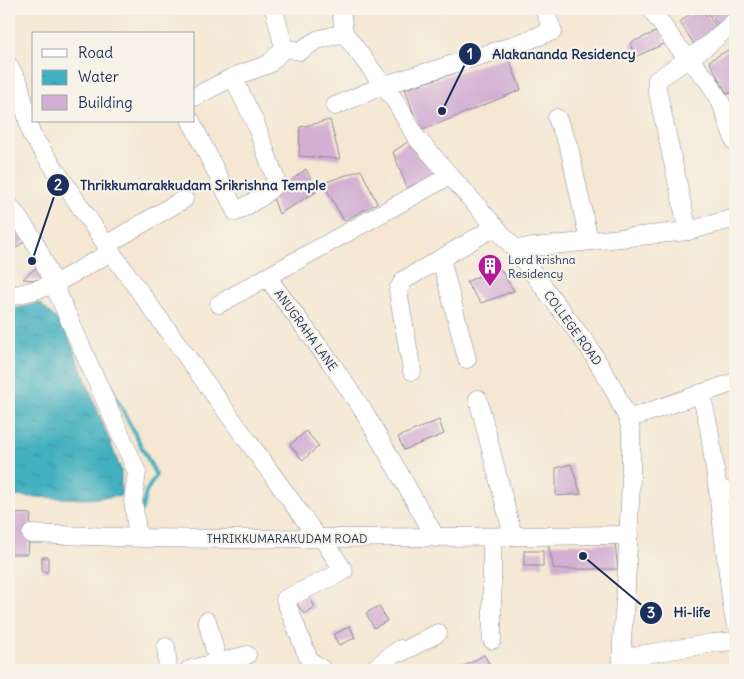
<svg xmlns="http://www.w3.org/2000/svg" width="744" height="679" viewBox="0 0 744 679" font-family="Delius,sans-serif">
<defs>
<pattern id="water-ripples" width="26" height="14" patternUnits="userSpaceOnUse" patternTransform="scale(1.25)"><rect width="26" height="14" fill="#43b0bf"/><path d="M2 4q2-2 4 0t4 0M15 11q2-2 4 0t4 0" fill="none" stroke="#37909e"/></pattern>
</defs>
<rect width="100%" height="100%" fill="#f7f3e8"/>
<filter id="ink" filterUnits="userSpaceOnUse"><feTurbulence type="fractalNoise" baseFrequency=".02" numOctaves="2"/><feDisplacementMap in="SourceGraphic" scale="10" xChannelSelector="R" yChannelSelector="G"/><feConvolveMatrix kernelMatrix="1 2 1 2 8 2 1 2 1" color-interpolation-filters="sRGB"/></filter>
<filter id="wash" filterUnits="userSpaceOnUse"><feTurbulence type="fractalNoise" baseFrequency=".0096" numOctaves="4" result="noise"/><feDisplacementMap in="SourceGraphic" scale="20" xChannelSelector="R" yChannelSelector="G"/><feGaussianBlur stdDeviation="1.12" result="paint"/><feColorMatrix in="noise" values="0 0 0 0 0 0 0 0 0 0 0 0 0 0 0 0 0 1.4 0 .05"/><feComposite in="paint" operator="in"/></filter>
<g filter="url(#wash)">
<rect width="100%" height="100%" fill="#f5e7d2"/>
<polygon fill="url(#water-ripples)" stroke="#2f708e" points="40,303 65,328 121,470 121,496 86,499 9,496 9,310"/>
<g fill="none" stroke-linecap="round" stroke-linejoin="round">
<polyline stroke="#43b0bf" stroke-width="4" points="90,346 156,475 146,492 142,510"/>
</g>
<g id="blocks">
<g fill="#d3afd3">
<polygon points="696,9 700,9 719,28 695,46 680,22"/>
<polygon points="703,9 728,9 732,13 720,26"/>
<polygon points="660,30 666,43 635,57 630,43"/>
<polygon points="735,46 735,91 727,94 709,61"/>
<polygon points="508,56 521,90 420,131 405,89"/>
<polygon points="330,120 340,159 299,156 300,127"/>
<polygon points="412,139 441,173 407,188 393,152"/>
<polygon points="306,169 317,191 279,214 272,195"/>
<polygon points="361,170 377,203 344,221 323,183"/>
<polygon points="9,217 27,239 9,254"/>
<polygon points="39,265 46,281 23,279"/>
<polygon points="499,267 514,291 481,303 466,282"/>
<polygon points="439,420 444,434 404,450 398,437"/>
<polygon points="306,431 319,446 303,460 290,445"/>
<polygon points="571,464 581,494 556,496 556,468"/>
<polygon points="9,513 31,514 28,554 9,554"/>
<polygon points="548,544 615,544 618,569 554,569"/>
<rect x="524" y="551" width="19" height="15"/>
<polygon points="42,557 48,557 48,572 42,571"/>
<polygon points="308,595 315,607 304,614 296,602"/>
<polygon points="379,606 387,621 374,628 366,613"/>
<polygon points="350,626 355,638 339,645 333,635"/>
<polygon points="484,655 493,670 457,670"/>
</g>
</g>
</g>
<g filter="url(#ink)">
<use href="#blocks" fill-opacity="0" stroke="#888b98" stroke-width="1"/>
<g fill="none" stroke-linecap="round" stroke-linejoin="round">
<defs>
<g id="minor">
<polyline points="274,9 284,48 300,51 317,40 344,33 396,102 416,137 515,249 588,346 612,386 628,419 631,431 631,479 626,588 622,640 622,670"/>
<polyline points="341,9 344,33"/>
<polyline points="651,9 675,43 709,82 722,105 735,142"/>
<polyline points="9,66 19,83 31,134 111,252 318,538"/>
<polyline points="194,97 233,77 269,64 284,48"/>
<polyline points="335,106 384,85 503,49 553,31 544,9"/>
<polyline points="557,118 569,147 589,241"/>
<polyline points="191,121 236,212 263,196 277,183 256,125 233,77"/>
<polyline points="9,205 32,237 38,249 137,472 133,501 138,537"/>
<polyline points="688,231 657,89 657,80 708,45 735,21"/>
<polyline points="106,245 184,199"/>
<polyline points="515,249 688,231 735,218"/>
<polyline points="441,259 467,359"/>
<polyline points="9,297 53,285 111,252"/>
<polyline points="219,304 267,277"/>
<polyline points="412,371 399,297 398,290 404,280 495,227"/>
<polyline points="701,393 709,428 718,491"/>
<polyline points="478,399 513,536"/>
<polyline points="628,419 735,382"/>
<polyline points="735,490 718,491 732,606 735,622"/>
<polyline points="31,534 145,538 234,539 629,535"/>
<polyline points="492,537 492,640"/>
<polyline points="322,538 344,571 285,599 307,655 310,661 323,670"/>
<polyline points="436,538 363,410 331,363 267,277 449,176"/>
<polyline points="166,647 168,670"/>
<polyline points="622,658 713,643 735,641"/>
<polyline points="207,666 247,655"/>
<polyline points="189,670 218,662 207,621"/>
<polyline points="372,670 400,649 402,652 438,633"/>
</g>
</defs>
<use href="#minor" stroke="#888b98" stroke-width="19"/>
<use href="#minor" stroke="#fff" stroke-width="18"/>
</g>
</g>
<defs>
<symbol id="building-pin" viewBox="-11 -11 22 30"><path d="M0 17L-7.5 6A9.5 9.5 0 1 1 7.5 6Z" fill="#b5179e" stroke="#f7f3e8"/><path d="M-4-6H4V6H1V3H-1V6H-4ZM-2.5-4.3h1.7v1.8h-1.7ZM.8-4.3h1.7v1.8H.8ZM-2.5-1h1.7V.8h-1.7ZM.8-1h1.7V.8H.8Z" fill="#fff"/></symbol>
</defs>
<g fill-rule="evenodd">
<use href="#building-pin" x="476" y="252" width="28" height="38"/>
</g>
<g text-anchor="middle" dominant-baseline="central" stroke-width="4.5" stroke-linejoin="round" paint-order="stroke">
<g font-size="12" fill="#1b2f5e" stroke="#f7f3e8" text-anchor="start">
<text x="508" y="259">Lord krishna<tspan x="508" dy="14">Residency</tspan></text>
</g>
<g font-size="12" fill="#1b2f5e" stroke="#f7f3e8">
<text transform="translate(573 328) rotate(54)">COLLEGE ROAD</text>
<text transform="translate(306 330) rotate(54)">ANUGRAHA LANE</text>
<text x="287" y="538">THRIKKUMARAKUDAM ROAD</text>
</g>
</g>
<path fill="none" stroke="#1b2f5e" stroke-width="2" d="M442 111L470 54M32 261L58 185M583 556L651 613"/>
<g fill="#1b2f5e" stroke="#f7f3e8" stroke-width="2">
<circle cx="442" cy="111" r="5"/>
<circle cx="32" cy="261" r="5"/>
<circle cx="583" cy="556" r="5"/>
<circle cx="470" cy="54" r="12"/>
<circle cx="58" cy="185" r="12"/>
<circle cx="651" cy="613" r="12"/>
</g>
<g font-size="15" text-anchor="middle" font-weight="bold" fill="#fff">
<text x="470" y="59">1</text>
<text x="58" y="190">2</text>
<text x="651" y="618">3</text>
</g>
<g font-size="14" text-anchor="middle" font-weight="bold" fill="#1b2f5e" stroke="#f7f3e8" stroke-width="4.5" stroke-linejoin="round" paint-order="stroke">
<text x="564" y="59">Alakananda Residency</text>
<text x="203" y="190">Thrikkumarakkudam Srikrishna Temple</text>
<text x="692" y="617">Hi-life</text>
</g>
<rect width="744" height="679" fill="none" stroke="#f7f3e8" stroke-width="30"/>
<rect x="32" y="32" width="162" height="90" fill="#f7f3e8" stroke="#9fa5b1"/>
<rect x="42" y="49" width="25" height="8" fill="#ffffff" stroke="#9fa5b1"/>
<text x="78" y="58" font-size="15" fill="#1b2f5e">Road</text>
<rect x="42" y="70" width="25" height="15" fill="url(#water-ripples)" stroke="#9fa5b1"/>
<text x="78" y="82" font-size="15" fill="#1b2f5e">Water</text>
<rect x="42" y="95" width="25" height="15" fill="#d3afd3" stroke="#9fa5b1"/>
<text x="78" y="108" font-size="15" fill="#1b2f5e">Building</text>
</svg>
